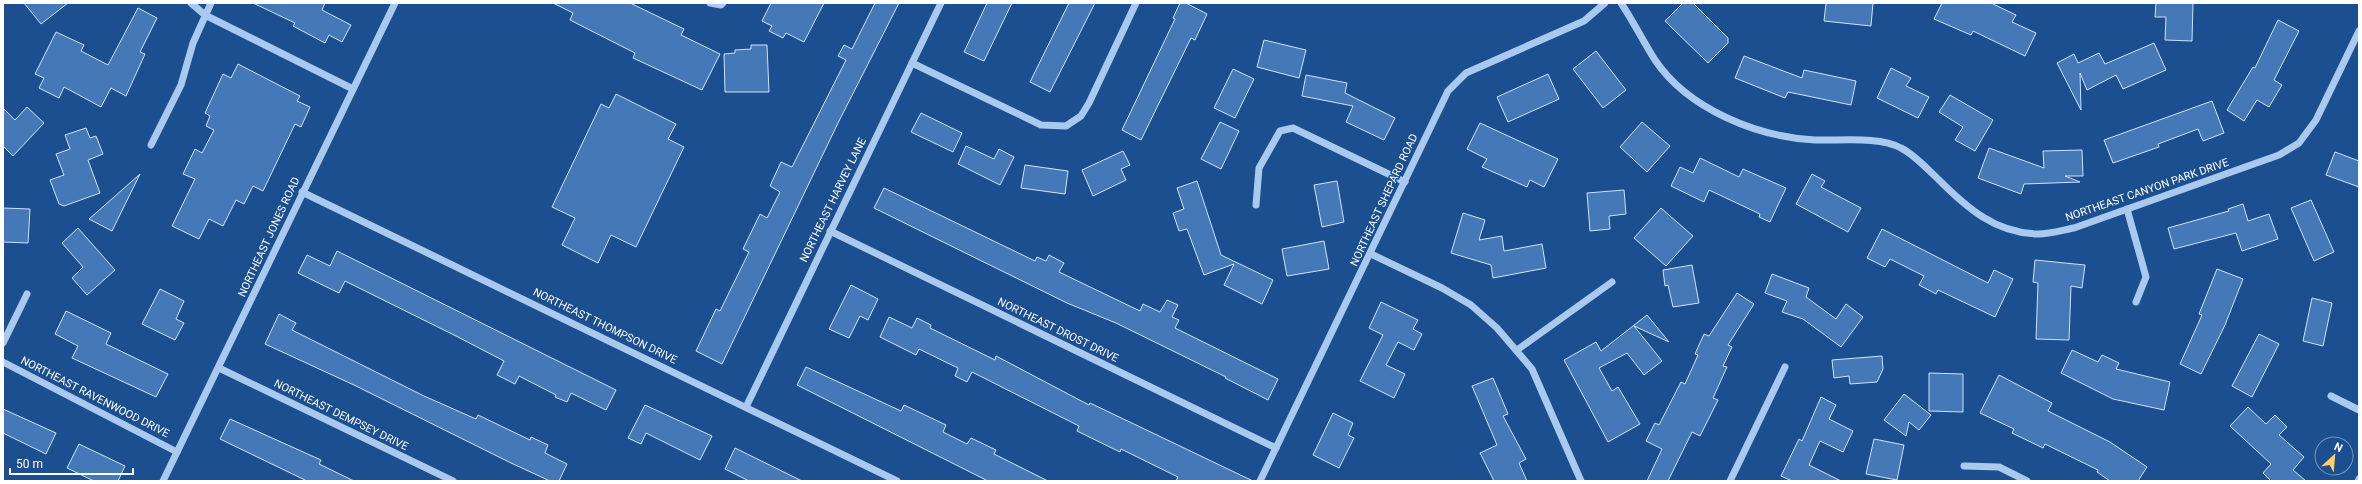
<svg xmlns="http://www.w3.org/2000/svg" width="2362" height="484" viewBox="0 0 2362 484" font-family="Roboto,sans-serif">
<rect width="100%" height="100%" fill="#1b4f8f"/>
<g fill="#4478b7" stroke="#cfe3fa">
<polygon points="24,3 68,3 41,24"/>
<polygon points="253,3 325,3 322,10 351,25 342,42 329,35 325,43 293,26 295,23"/>
<polygon points="553,3 630,3 684,29 681,35 720,54 702,90 633,58 635,53 570,20 573,13"/>
<polygon points="771,3 824,3 804,42 786,33 783,38 769,31 772,26 762,21"/>
<polygon points="875,3 899,3 839,121 722,364 696,351 716,309 720,311 749,252 743,249 760,214 767,218 780,192 770,186 781,162 792,167 846,60 838,56 844,45 852,49"/>
<polygon points="987,3 1012,3 984,61 964,52"/>
<polygon points="1069,3 1095,3 1050,92 1030,82"/>
<polygon points="1180,3 1186,3 1207,14 1195,40 1191,38 1141,140 1122,130 1175,19 1173,18"/>
<polygon points="1683,3 1693,3 1728,38 1728,43 1708,63 1665,21"/>
<polygon points="1826,3 1873,3 1871,26 1824,21"/>
<polygon points="1942,3 1991,3 2016,15 2012,22 2036,33 2025,56 1973,31 1971,35 1934,19"/>
<polygon points="2156,3 2193,3 2192,41 2165,40 2166,17 2155,17"/>
<polygon points="138,8 157,18 140,52 145,54 126,96 111,88 101,107 64,87 59,98 39,88 44,78 35,74 56,32 84,45 81,51 108,65"/>
<polygon points="2278,20 2299,31 2274,80 2282,85 2269,107 2257,100 2244,121 2227,110 2253,67 2255,68"/>
<polygon points="1264,40 1306,50 1299,78 1257,67"/>
<polygon points="2154,43 2166,70 2123,89 2116,75 2087,90 2080,73 2081,110 2057,63 2074,54 2078,63 2099,53 2105,64"/>
<polygon points="751,45 767,45 769,92 725,92 724,54 735,53 735,50 751,49"/>
<polygon points="1596,51 1626,90 1603,108 1573,69"/>
<polygon points="1744,56 1802,78 1804,70 1856,81 1851,105 1788,92 1785,98 1735,78"/>
<polygon points="238,64 300,96 297,101 310,107 301,127 295,124 263,191 253,186 244,204 236,200 223,226 209,219 199,239 172,226 195,179 183,174 195,149 202,153 214,130 206,126 210,116 205,113 223,74 231,78"/>
<polygon points="1891,68 1911,78 1906,86 1929,97 1918,118 1877,98"/>
<polygon points="1233,69 1254,79 1235,118 1214,108"/>
<polygon points="1548,74 1559,99 1508,122 1497,97"/>
<polygon points="1306,75 1347,83 1345,93 1395,118 1384,140 1346,122 1353,106 1302,96"/>
<polygon points="616,94 676,124 668,139 684,147 636,247 611,235 598,263 562,245 575,218 552,207 601,104 609,108"/>
<polygon points="1950,95 1993,120 1975,151 1955,140 1963,127 1939,112"/>
<polygon points="2212,101 2224,133 2203,141 2198,129 2158,144 2159,147 2113,163 2104,140"/>
<polygon points="27,107 44,123 13,156 3,146 3,108 15,120"/>
<polygon points="921,113 962,133 953,152 911,132"/>
<polygon points="1220,122 1239,131 1221,169 1201,159"/>
<polygon points="1642,122 1670,146 1647,172 1620,147"/>
<polygon points="1480,123 1558,159 1544,187 1530,180 1527,187 1482,167 1487,159 1467,149"/>
<polygon points="86,128 90,138 96,136 103,154 88,160 100,193 64,206 59,204 50,180 64,175 56,154 70,149 65,135"/>
<polygon points="966,146 994,159 999,149 1014,157 1000,185 958,164"/>
<polygon points="1989,148 2044,168 2043,151 2082,150 2083,176 2065,176 2080,182 2024,184 2021,194 1978,178"/>
<polygon points="1123,151 1130,165 1121,169 1126,180 1093,196 1082,170"/>
<polygon points="2335,152 2359,161 2359,187 2326,175"/>
<polygon points="1700,158 1739,177 1743,169 1786,188 1770,222 1759,217 1760,214 1709,190 1704,202 1671,186 1680,167 1693,173"/>
<polygon points="1025,165 1068,171 1065,194 1021,188"/>
<polygon points="140,174 112,231 89,219 105,205"/>
<polygon points="1812,174 1825,181 1821,187 1861,208 1848,232 1796,204"/>
<polygon points="1197,181 1221,255 1273,280 1262,304 1224,285 1234,264 1204,275 1187,229 1179,231 1173,213 1184,209 1177,188"/>
<polygon points="1337,181 1344,222 1322,227 1314,185"/>
<polygon points="884,188 1035,261 1037,257 1046,261 1049,255 1064,263 1059,272 1140,311 1143,304 1160,312 1167,300 1178,305 1172,317 1179,320 1175,328 1278,379 1268,400 1225,378 1226,377 1116,323 1067,303 874,208"/>
<polygon points="1624,190 1626,214 1609,216 1610,229 1590,231 1587,193"/>
<polygon points="2311,200 2334,252 2314,261 2291,208"/>
<polygon points="2243,204 2248,221 2269,214 2278,239 2242,251 2236,233 2174,249 2168,228 2229,211 2228,209"/>
<polygon points="3,208 30,209 28,243 3,242"/>
<polygon points="1661,208 1693,236 1666,266 1634,238"/>
<polygon points="1463,213 1485,220 1479,240 1502,236 1504,251 1542,244 1546,268 1493,278 1491,265 1451,253"/>
<polygon points="78,228 115,270 87,295 72,278 83,267 62,243"/>
<polygon points="1882,229 1988,283 1994,270 2013,279 1995,317 1938,290 1936,294 1919,285 1924,276 1890,259 1885,267 1867,258"/>
<polygon points="1324,241 1329,269 1287,276 1282,249"/>
<polygon points="337,251 616,390 606,410 571,393 567,402 555,397 556,395 519,376 515,384 497,375 504,361 456,336 345,281 339,293 298,273 307,255 330,266"/>
<polygon points="2035,260 2085,265 2082,288 2071,286 2069,340 2036,339 2038,283 2033,282"/>
<polygon points="1692,265 1699,303 1673,307 1668,285 1665,286 1663,270"/>
<polygon points="2217,269 2243,279 2225,325 2201,374 2180,364 2202,315 2199,314"/>
<polygon points="1772,274 1809,288 1806,297 1836,319 1846,304 1863,317 1841,347 1803,319 1782,312 1787,301 1765,293"/>
<polygon points="851,285 878,299 868,320 860,316 849,338 829,329"/>
<polygon points="160,289 184,301 176,319 184,323 175,340 142,324"/>
<polygon points="1737,293 1754,304 1728,345 1732,347 1723,366 1727,367 1713,398 1718,400 1700,436 1692,432 1668,481 1647,481 1662,449 1646,441 1655,423 1659,425 1681,382 1685,384 1698,355 1695,354 1704,334 1709,336"/>
<polygon points="2312,298 2332,303 2323,346 2303,341"/>
<polygon points="1381,302 1418,320 1413,329 1422,334 1414,350 1398,342 1386,365 1405,374 1394,398 1360,381 1383,335 1369,328"/>
<polygon points="66,311 111,333 106,344 168,374 156,397 72,358 78,346 55,334"/>
<polygon points="279,314 296,323 292,330 424,396 476,419 478,415 530,440 531,437 548,445 545,453 567,464 559,481 550,481 511,463 354,385 265,344"/>
<polygon points="1647,315 1669,342 1634,326 1662,361 1644,375 1627,353 1599,368 1612,391 1618,387 1640,424 1608,442 1564,360 1596,342 1601,351"/>
<polygon points="889,317 912,328 917,318 931,325 930,328 995,360 996,356 1089,405 1090,403 1253,481 1176,481 1178,477 1121,449 1120,452 1077,431 1079,426 972,372 967,382 955,376 958,368 919,349 916,355 880,337"/>
<polygon points="2259,334 2279,344 2252,397 2232,386"/>
<polygon points="2072,350 2098,362 2102,355 2119,363 2116,369 2170,382 2164,410 2113,399 2061,373"/>
<polygon points="1882,356 1883,369 1877,382 1850,384 1849,376 1834,378 1832,360"/>
<polygon points="806,367 901,411 904,405 946,425 943,432 967,444 971,438 996,450 994,454 1048,481 988,481 797,385"/>
<polygon points="1929,373 1963,374 1963,412 1929,411"/>
<polygon points="1999,375 2052,403 2048,411 2110,442 2147,467 2138,481 2110,481 2097,472 2098,470 2045,444 2043,448 2012,433 2014,429 1980,413"/>
<polygon points="1493,378 1508,414 1503,416 1526,459 1519,463 1527,481 1494,481 1480,453 1497,445 1472,386"/>
<polygon points="1904,394 1931,415 1919,430 1909,422 1906,436 1884,420"/>
<polygon points="1821,397 1836,405 1829,419 1853,431 1843,452 1820,441 1809,465 1841,481 1792,481 1781,476 1799,439 1802,441"/>
<polygon points="645,405 712,436 700,460 646,433 641,444 628,438"/>
<polygon points="2248,407 2266,424 2275,415 2287,427 2279,435 2304,457 2293,470 2306,481 2271,481 2263,473 2271,464 2230,426"/>
<polygon points="3,409 56,433 46,454 3,433"/>
<polygon points="1333,413 1353,423 1348,435 1354,438 1339,468 1313,455"/>
<polygon points="230,419 321,460 319,464 354,481 307,481 220,439"/>
<polygon points="1874,439 1904,445 1897,480 1866,474"/>
<polygon points="79,444 125,466 118,481 94,481 67,468"/>
<polygon points="735,448 802,481 749,481 725,469"/>
</g>
<g fill="none" stroke-linecap="round" stroke-linejoin="round">
<g stroke="#a9c9ee" stroke-width="7">
<polyline points="191,3 205,15 353,89"/>
<polyline points="710,3 721,5 723,3"/>
<path d="M1621 3C1633 21 1643 41 1655 60 1688 109 1757 137 1815 140 1840 141 1879 136 1901 148 1915 155 1927 169 1938 179 1967 208 1995 233 2038 234 2050 234 2063 230 2074 228L2279 155 2299 143 2316 120 2359 31"/>
<polyline points="912,63 1041,125 1066,126 1081,116 1089,103 1136,3"/>
<polyline points="151,145 181,85 193,43 211,3"/>
<polyline points="302,192 897,481"/>
<polyline points="1256,205 1259,168 1280,131 1293,128 1405,182"/>
<polyline points="2127,209 2146,277 2136,302"/>
<polyline points="830,231 1276,448"/>
<polyline points="1371,254 1442,288 1471,305 1497,328 1532,369 1581,481"/>
<polyline points="3,343 27,294"/>
<polyline points="1517,350 1612,282"/>
<polyline points="3,362 177,452"/>
<polyline points="219,368 453,481"/>
<polyline points="2331,396 2359,410"/>
<polyline points="746,407 941,3"/>
<polyline points="1964,466 1999,467 2027,481"/>
<polyline points="163,481 395,3"/>
<polyline points="1260,481 1448,91 1466,73 1584,21 1605,3"/>
<polyline points="1730,481 1785,367"/>
<polyline points="2358,481 2359,479"/>
</g>
</g>
<g text-anchor="middle" dominant-baseline="central" stroke-width="3" stroke-linejoin="round" paint-order="stroke">
<g font-size="11" fill="#fff" stroke="#1b4f8f">
<text transform="translate(2147 190) rotate(-19)">NORTHEAST CANYON PARK DRIVE</text>
<text transform="translate(833 200) rotate(-64)">NORTHEAST HARVEY LANE</text>
<text transform="translate(1384 200) rotate(-65)">NORTHEAST SHEPARD ROAD</text>
<text transform="translate(269 237) rotate(-65)">NORTHEAST JONES ROAD</text>
<text transform="translate(605 326) rotate(26)">NORTHEAST THOMPSON DRIVE</text>
<text transform="translate(1058 330) rotate(26)">NORTHEAST DROST DRIVE</text>
<text transform="translate(95 397) rotate(27)">NORTHEAST RAVENWOOD DRIVE</text>
<text transform="translate(341 415) rotate(26)">NORTHEAST DEMPSEY DRIVE</text>
</g>
</g>
<rect width="2362" height="484" fill="none" stroke="#ffffff" stroke-width="8"/>
<g transform="translate(2334 456) rotate(26)"><circle r="19" fill="#1b4f8f" stroke="#7695bc"/>
<path d="M0-3L7 15L0 10L-7 15Z" fill="#ffd166"/>
<text y="-6" font-size="11" font-weight="bold" text-anchor="middle" fill="#ffffff">N</text>
</g>
<path d="M10 468v6h123v-6" fill="none" stroke="#ffffff" stroke-width="2"/>
<text x="16" y="468" font-size="12" fill="#ffffff" stroke="#1b4f8f" stroke-width="3" paint-order="stroke">50 m</text>
</svg>
